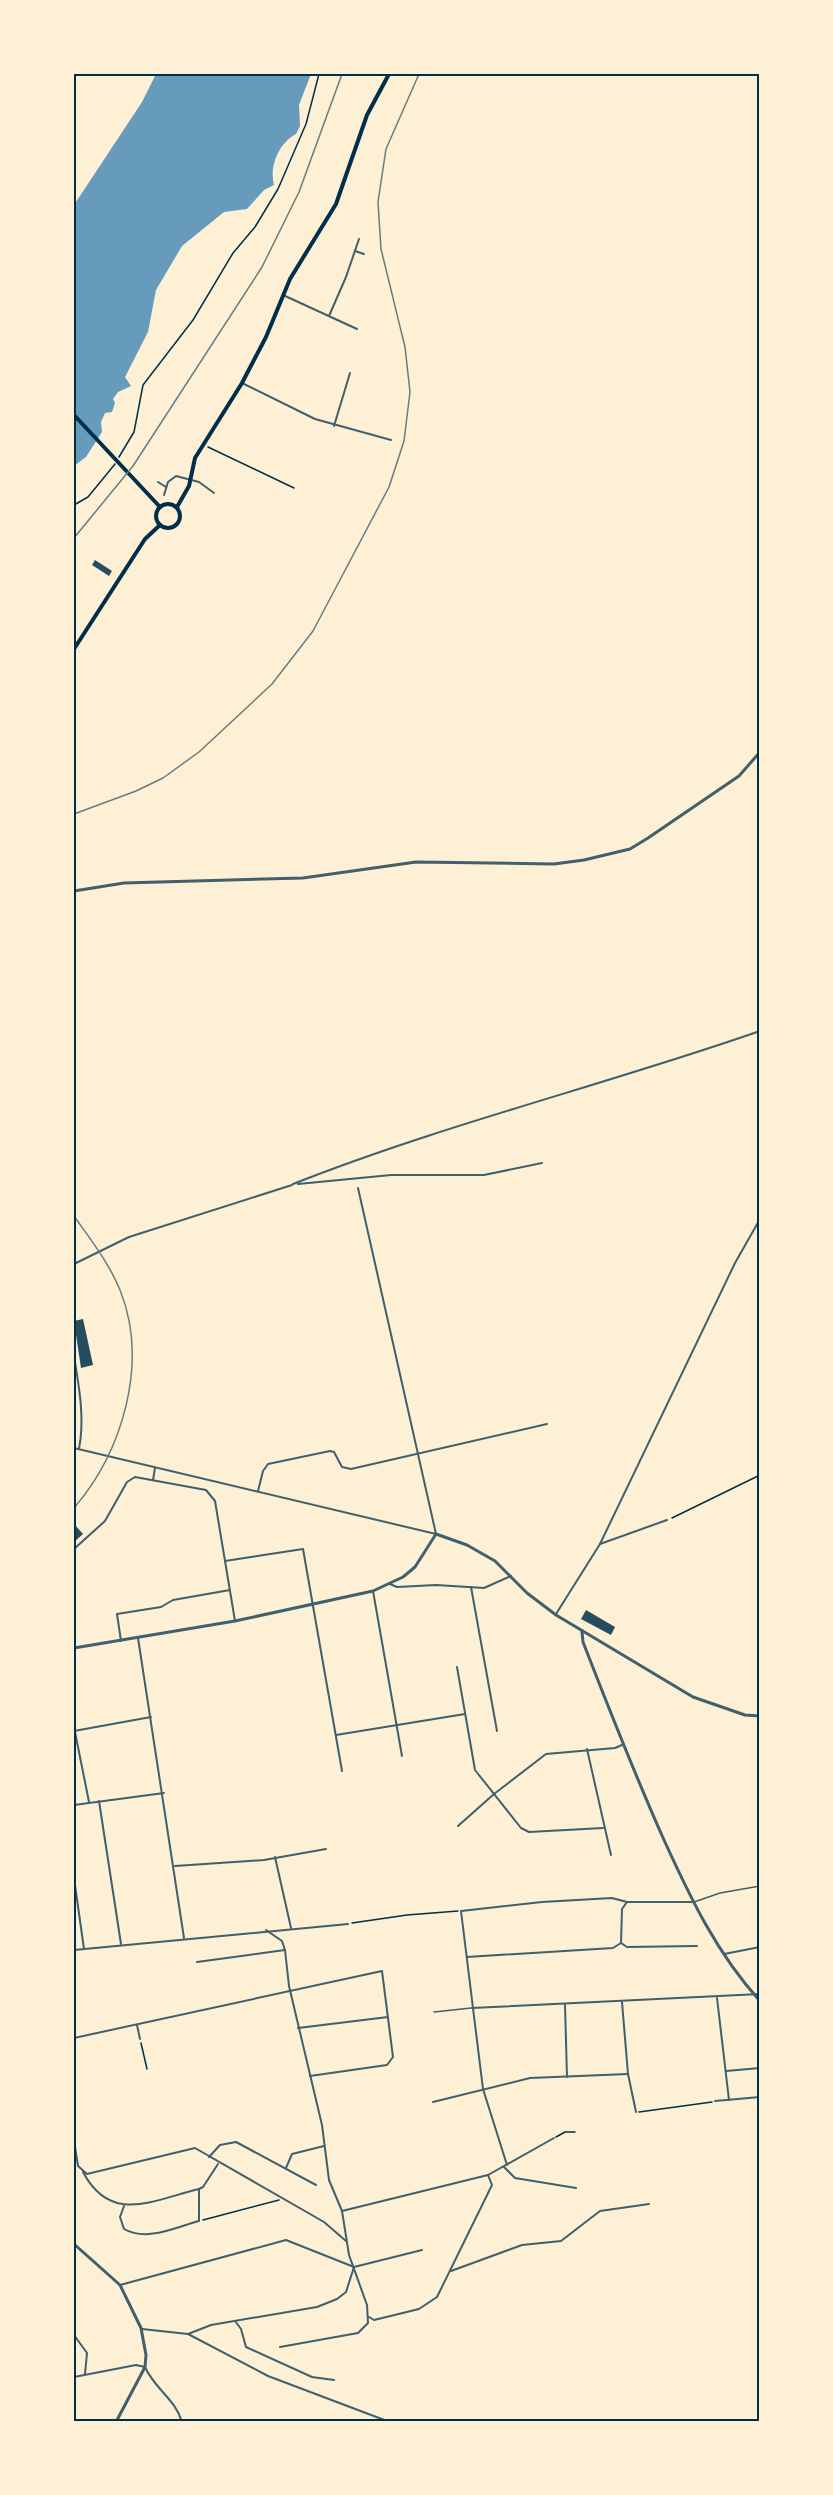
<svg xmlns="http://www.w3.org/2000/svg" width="833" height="2495" viewBox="0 0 833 2495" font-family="'Space Grotesk',sans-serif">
<rect width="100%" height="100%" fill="#fdf0d5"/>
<path fill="#669bbc" d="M156 74H311L299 105 300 126 296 134C279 143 269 166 274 185L264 190 247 209 224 212 182 246 156 290 148 332 125 377 131 386 118 392 113 399 115 403 112 412 105 413 101 422 102 432 86 457 74 466V205L142 102Z"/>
<g fill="#264d5e">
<polygon points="95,560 112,571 109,576 92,565"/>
<polygon points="83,1319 93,1365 81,1368 74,1321"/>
<polygon points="75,1525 83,1534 74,1542 74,1526"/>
<polygon points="586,1610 615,1627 611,1635 581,1619"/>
</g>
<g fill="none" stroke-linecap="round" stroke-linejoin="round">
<g stroke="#003049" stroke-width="1.5">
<polyline points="208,447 294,488"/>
<polyline points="119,457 134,432 143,385 193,320 233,253 255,227 278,189 306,124 319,74"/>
<polyline points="74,505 88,497 115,464"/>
<polyline points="672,1518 760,1475"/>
<polyline points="352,1923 407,1915 458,1911"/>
<polyline points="141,2043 147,2069"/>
<polyline points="639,2112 712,2102"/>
<polyline points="556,2137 565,2132 575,2132"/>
<polyline points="203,2220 279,2200"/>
</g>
<g stroke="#3f606c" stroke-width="1.5">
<polyline points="694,1902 720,1893 760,1886"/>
<polyline points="434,2012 471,2008"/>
</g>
<g stroke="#3f606c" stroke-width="2">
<polyline points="355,251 364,254"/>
<polyline points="283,295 357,329"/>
<polyline points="329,316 346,277 359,239"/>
<polyline points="242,383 315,419 391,440"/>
<polyline points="334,426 350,373"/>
<polyline points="158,482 166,487"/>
<polyline points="164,495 168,482 176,476 199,482 214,493"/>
<path d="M293 1184C445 1124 605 1085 760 1031"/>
<polyline points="298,1184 391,1175 484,1175 542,1163"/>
<polyline points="74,1264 129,1237 292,1185"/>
<path d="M74 1356C79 1387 85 1418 79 1449"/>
<polyline points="74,1448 436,1534 358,1188"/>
<polyline points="153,1480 155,1468"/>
<polyline points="258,1491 263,1471 268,1464 330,1451 334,1452 342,1467 351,1469 547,1424"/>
<polyline points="600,1544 735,1263 760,1219"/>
<polyline points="74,1549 105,1521 127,1482 135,1477 206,1490 215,1501 235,1621"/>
<polyline points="225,1561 303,1549 342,1771"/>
<polyline points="390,1584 397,1587 436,1585 484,1588 511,1576"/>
<polyline points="471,1587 497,1731"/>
<polyline points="373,1591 402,1756"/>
<polyline points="556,1614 600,1544 667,1520"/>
<polyline points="138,1638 184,1938"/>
<polyline points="121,1641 117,1614 161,1607 173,1600 230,1590"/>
<polyline points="457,1667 475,1770 521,1828 529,1832 603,1828"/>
<polyline points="74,1727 89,1802"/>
<polyline points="74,1731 151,1717"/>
<polyline points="336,1735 465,1714"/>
<polyline points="587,1749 611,1855"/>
<polyline points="99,1801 121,1944"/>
<polyline points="74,1805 164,1793"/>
<polyline points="458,1826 494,1794 546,1754 615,1748 622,1745"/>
<polyline points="275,1857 291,1928"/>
<polyline points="175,1866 264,1860 326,1849"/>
<polyline points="74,1878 84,1949"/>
<polyline points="266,1930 282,1941 285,1950 289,1986 322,2125 329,2180 342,2211 349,2255 367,2305 368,2323 358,2333 280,2347"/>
<polyline points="621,1943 627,1947 697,1946"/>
<polyline points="621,1943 622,1909 627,1902"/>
<polyline points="74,1950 348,1924"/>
<polyline points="724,1954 760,1947"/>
<polyline points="467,1957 613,1948 621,1943"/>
<polyline points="197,1962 285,1950"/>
<polyline points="717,1998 729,2100"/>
<polyline points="622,2002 628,2074 636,2112"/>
<polyline points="565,2005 567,2077"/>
<polyline points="472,2008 760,1994"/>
<polyline points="137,2025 140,2039"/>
<polyline points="298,2028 388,2017"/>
<polyline points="74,2038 382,1971 393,2057 387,2065 310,2076"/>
<polyline points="726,2071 760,2068"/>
<polyline points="715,2101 760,2097"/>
<polyline points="433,2102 530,2078 628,2074"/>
<polyline points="74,2140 78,2166 87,2174 195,2148 324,2222 346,2241"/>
<polyline points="209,2157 220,2145 236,2142 316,2185"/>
<polyline points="507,2165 483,2089 461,1911 542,1902 612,1898 627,1902 692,1902"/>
<polyline points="504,2167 515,2178 576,2188"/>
<polyline points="286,2168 292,2154 324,2146"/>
<path d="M83 2172C111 2225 153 2200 199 2189L203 2187 218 2164"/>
<path d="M124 2206 120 2217 124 2229C147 2242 176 2227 199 2221V2189"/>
<polyline points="342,2211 488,2175 554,2138"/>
<polyline points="354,2267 422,2250"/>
<polyline points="451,2271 522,2245 561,2241 600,2211 649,2204"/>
<polyline points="120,2285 286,2240 354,2267"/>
<polyline points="369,2317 374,2320 419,2309 437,2297 492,2185 488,2175"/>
<polyline points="235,2321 241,2329 246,2347 312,2377 334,2380"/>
<polyline points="142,2329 188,2334 268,2376 387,2421"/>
<polyline points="188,2334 211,2325 317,2307 337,2299 346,2292 354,2267"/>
<polyline points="74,2335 87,2353 85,2374"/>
<path d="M74 2377 136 2365 145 2367C154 2388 176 2400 182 2422"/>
</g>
<g stroke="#3f606c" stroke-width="3">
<polyline points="74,891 124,883 303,878 416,862 554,864 584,860 630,849 648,838 739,776 760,752"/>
<path d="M582 1632 583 1642C609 1709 635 1775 664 1840 690 1897 717 1954 760 2001"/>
<polyline points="74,1648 235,1621 373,1591 403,1577 415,1567 436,1534 467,1545 495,1561 527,1593 556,1615 693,1697 745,1715 760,1716"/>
<polyline points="74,2244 120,2285 141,2328 146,2355 145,2367 116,2422"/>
</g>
<g stroke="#003049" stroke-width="4">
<polyline points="74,415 160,507"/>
<circle cx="168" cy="516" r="12"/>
<polyline points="177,507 189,486 195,458 242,383 266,337 290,279 336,204 367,115 389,74"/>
<polyline points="74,649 145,539 160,525"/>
</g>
<g stroke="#657d81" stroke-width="1.5">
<polyline points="74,538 133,466 262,267 299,192 342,74"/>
<polyline points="74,814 136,791 163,778 199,752 272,684 313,631 389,487 404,441 410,392 405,347 381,249 378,202 386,149 419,74"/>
<path d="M74 1216C91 1240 109 1263 120 1290 149 1362 123 1451 74 1508"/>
</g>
</g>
<rect width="833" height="2495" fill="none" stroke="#fdf0d5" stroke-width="150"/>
<rect x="75" y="75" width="683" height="2345" fill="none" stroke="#003049" stroke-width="2"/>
</svg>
